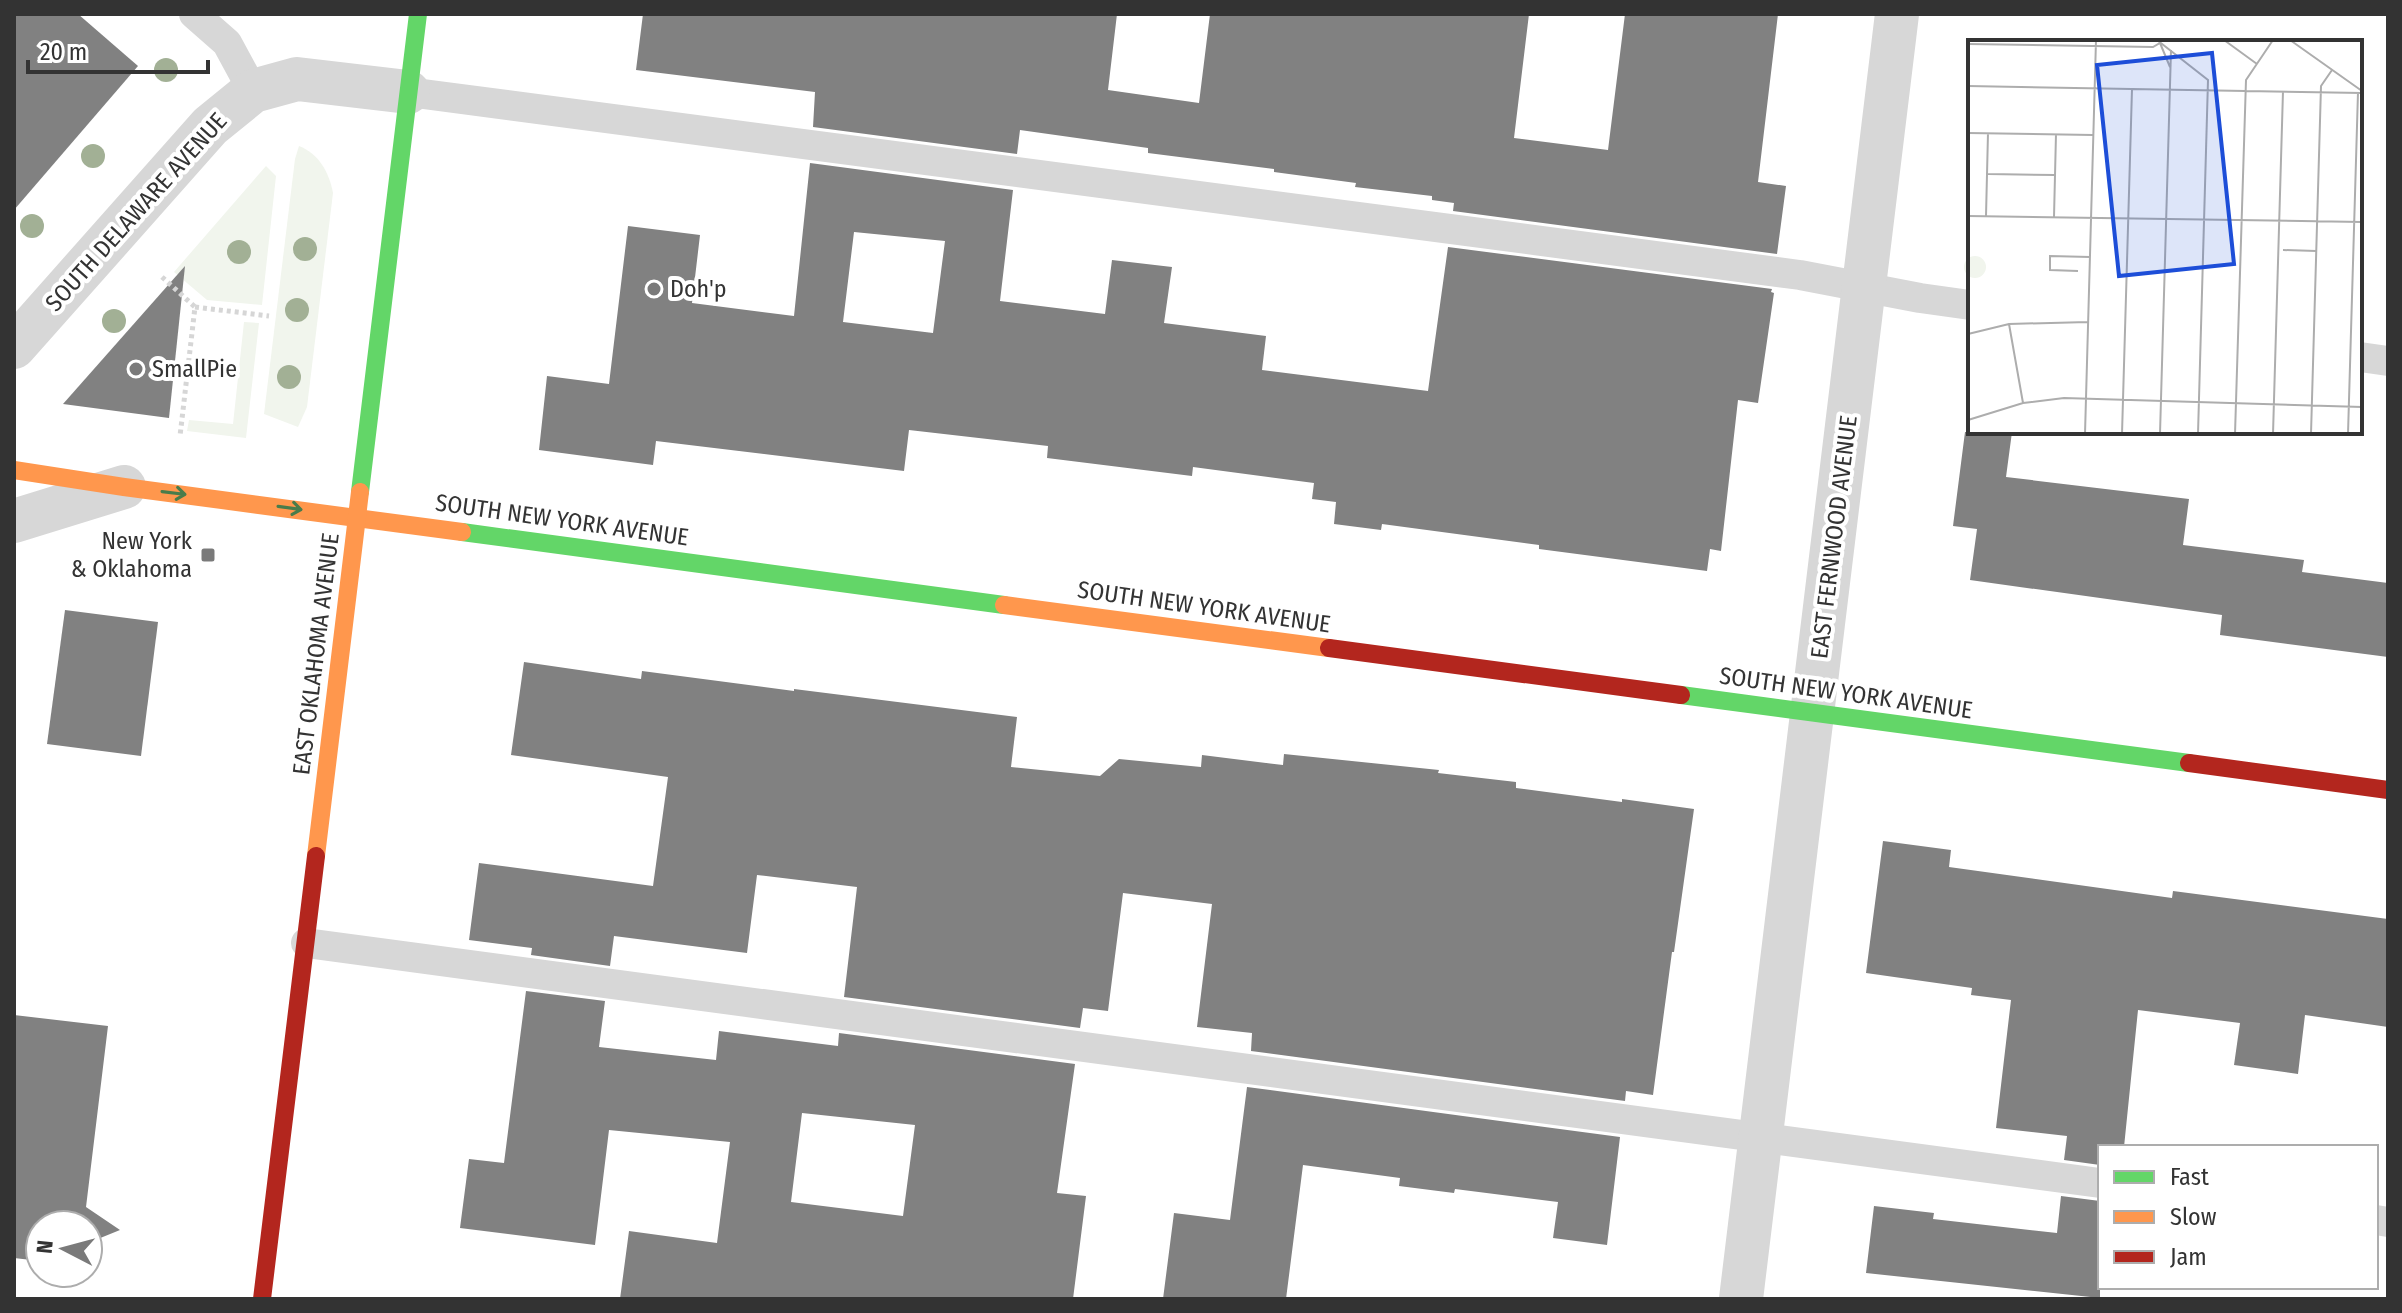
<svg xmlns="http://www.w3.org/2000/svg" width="2402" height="1313" viewBox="0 0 2402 1313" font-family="'Fira Sans Condensed',sans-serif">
<rect width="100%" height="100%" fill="#fff"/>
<g fill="#f1f5ed">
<path d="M299 146C319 154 329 172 333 193L307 407 298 427 264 414 295 159Z"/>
<polygon points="266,166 276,176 262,305 207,300 174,272"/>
<polygon points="244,322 259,323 246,438 187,431 189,420 233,424"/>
</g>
<g fill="#818181" fill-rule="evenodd">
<polygon points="14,14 78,14 138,66 14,210"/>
<polygon points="643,14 1117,14 1108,90 1199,103 1210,14 1529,14 1514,138 1608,150 1625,14 1778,14 1758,182 1786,186 1777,254 1453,211 1454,203 1432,200 1432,196 1355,187 1356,183 1274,172 1274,169 1148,153 1148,148 1020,130 1017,154 813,127 815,92 636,70"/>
<path d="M810 163 1013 190 1000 301 1105 314 1112 260 1172 267 1164 323 1266 336 1262 370 1428 391 1448 247 1772 289 1771 292 1774 293 1758 403 1738 400 1721 551 1710 549 1707 571 1539 549V545L1382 524 1381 530 1334 524 1336 502 1312 499 1314 483 1193 467 1192 476 1047 458 1048 446 909 430 904 471 656 441 653 465 539 450 547 376 609 384 628 226 700 235 692 303 794 316ZM854 232 945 241 933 333 843 322Z"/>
<polygon points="185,266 169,418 63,404"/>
<polygon points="1965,432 2012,432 2006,477 2189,499 2183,545 2304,560 2302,572 2388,583 2388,657 2220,635 2222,615 1970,580 1977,529 1953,526"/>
<polygon points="65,610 158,622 141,756 47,744"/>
<polygon points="524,662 641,679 642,671 794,691 794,689 1017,717 1011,767 1100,776 1119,759 1201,767 1202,755 1283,765 1284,754 1439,770 1438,773 1516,782 1516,788 1622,802 1622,799 1694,809 1674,952 1672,952 1653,1095 1626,1091 1625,1101 1251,1051 1252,1033 1197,1027 1212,904 1123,893 1108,1011 1083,1008 1080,1028 844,997 857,887 757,875 747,953 614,936 610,966 531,955 532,948 469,940 479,863 653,886 668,777 511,755"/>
<polygon points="1883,841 1951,850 1949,867 2172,898 2173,891 2388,919 2388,1027 2305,1015 2298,1074 2234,1065 2240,1023 2138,1010 2124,1147 2100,1147 2100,1165 2064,1160 2067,1136 1996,1128 2011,1000 1971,995 1972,988 1866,973"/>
<path d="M526 991 605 1001 599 1047 716 1060 719 1031 838 1046 839 1033 1075 1064 1057 1193 1086 1196 1073 1299H620L629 1231 717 1243 730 1142 609 1130 595 1245 460 1228 469 1159 504 1163ZM802 1113 915 1125 903 1216 791 1202Z"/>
<polygon points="14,1015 108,1026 86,1207 120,1230 88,1243 88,1225 40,1225 40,1261 14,1258"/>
<polygon points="1247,1087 1620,1137 1607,1245 1553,1238 1558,1202 1455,1189 1454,1193 1399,1186 1400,1178 1303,1165 1286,1299 1163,1299 1174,1213 1230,1220"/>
<polygon points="2061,1196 2100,1201 2100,1298 1866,1273 1874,1206 1934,1213 1933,1219 2057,1233"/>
</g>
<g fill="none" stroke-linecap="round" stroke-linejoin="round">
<g stroke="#d6d6d6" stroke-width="5" stroke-dasharray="4 4" stroke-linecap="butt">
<polyline points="162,277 195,307 180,436"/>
<polyline points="195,307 269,316"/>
</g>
<g stroke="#d7d7d7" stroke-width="30">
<polyline points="194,14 227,43 253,91"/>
<polyline points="408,92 1800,275 1920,298 1970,305"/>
<polyline points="2360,357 2388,361"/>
<polyline points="306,943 2100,1183"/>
<polyline points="2376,1220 2388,1222"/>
</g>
<g stroke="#d7d7d7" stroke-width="44">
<polyline points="14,347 210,126 253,91 297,79 408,92"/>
<polyline points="14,521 124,487"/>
<polyline points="1741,1299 1897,14"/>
</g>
<g stroke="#63d668" stroke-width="18">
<polyline points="360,492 418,14"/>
<polyline points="462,532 1004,605"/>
<polyline points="1681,695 2189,763"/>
</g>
<g stroke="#ff974d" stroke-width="18">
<polyline points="14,470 124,487 462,532"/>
<polyline points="1004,605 1329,648"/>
<polyline points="316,856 360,492"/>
</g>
<g stroke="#b3261e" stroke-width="18">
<polyline points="1329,648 1681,695"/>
<polyline points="2189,763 2388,790"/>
<polyline points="262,1299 316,856"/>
</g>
</g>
<g fill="#a2b095">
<circle cx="166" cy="70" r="12"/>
<circle cx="93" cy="156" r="12"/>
<circle cx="32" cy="226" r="12"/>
<circle cx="305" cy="249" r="12"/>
<circle cx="239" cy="252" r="12"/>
<circle cx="297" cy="310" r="12"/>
<circle cx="114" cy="321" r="12"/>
<circle cx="289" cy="377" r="12"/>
</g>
<defs><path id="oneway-shaft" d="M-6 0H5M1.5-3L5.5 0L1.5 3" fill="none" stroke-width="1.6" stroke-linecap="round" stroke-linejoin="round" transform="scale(2)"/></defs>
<g stroke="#497c4b">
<use href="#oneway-shaft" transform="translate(174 493) rotate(7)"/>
<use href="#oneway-shaft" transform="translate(290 508) rotate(8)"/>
</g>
<g fill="#7a7a7a" stroke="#fff" stroke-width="3">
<circle cx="654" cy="289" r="8"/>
<circle cx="136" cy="369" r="8"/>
<rect x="200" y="547" width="16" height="16" rx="4"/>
</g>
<g text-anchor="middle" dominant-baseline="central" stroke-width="8" stroke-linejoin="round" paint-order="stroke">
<g font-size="24" fill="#333" stroke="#fff">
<text transform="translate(136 212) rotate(-48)">SOUTH DELAWARE AVENUE</text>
<text transform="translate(562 520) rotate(8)">SOUTH NEW YORK AVENUE</text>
<text transform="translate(1834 537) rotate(-83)">EAST FERNWOOD AVENUE</text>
<text transform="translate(1204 607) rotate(8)">SOUTH NEW YORK AVENUE</text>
<text transform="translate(316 654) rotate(-83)">EAST OKLAHOMA AVENUE</text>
<text transform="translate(1846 693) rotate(8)">SOUTH NEW YORK AVENUE</text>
</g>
<g font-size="24" fill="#333" stroke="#fff" text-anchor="start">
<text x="670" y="289">Doh'p</text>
<text x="152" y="369">SmallPie</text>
<text x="192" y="541" text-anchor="end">New York<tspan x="192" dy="28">&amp; Oklahoma</tspan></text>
</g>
</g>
<g transform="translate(1968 40)">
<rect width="394" height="394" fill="#fff"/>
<path d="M-4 227a11 11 0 1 1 22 0a11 11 0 1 1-22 0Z" fill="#f1f5ed"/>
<path fill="none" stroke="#adadad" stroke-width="2" d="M189 0 240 40 230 394M256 0 289 24M322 0 394 51M0 4 185 7 192 3 202 27M0 46 394 53M0 93 125 95M20 134 87 135M0 176 394 182M18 176 20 93M86 177 88 94M315 210 348 211M110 231 82 230V216L122 217M41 284 55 363M0 294 41 284 120 282M0 380 55 363 96 358 394 367M117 394 128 0M154 394 164 49M192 394 203 10M267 394 278 40 305 0M305 394 315 51M343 394 353 46 364 30M380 394 390 52"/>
<path fill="#1d4ed8" fill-opacity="0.15" stroke="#1d4ed8" stroke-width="4" d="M244 13 266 224 151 236 129 25Z"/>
<rect width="394" height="394" fill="none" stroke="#333" stroke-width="4"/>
</g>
<rect width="2402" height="1313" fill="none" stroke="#333333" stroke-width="32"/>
<rect x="2098" y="1145" width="280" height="144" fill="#ffffff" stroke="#adadad" stroke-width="2"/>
<rect x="2114" y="1171" width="40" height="12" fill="#63d668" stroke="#adadad" stroke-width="2"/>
<text x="2170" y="1185" font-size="24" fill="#333333">Fast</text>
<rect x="2114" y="1211" width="40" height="12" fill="#ff974d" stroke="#adadad" stroke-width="2"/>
<text x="2170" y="1225" font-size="24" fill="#333333">Slow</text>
<rect x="2114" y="1251" width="40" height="12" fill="#b3261e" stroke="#adadad" stroke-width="2"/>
<text x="2170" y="1265" font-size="24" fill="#333333">Jam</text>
<g transform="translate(64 1249) rotate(276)"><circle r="38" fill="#ffffff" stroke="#adadad" stroke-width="2"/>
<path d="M0-6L14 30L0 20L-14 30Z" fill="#7a7a7a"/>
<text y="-12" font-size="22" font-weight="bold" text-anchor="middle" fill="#333333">N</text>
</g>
<path d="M28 60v12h180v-12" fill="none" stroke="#333333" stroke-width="4"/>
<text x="40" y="60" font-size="24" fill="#333333" stroke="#ffffff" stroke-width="6" paint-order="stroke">20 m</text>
</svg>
